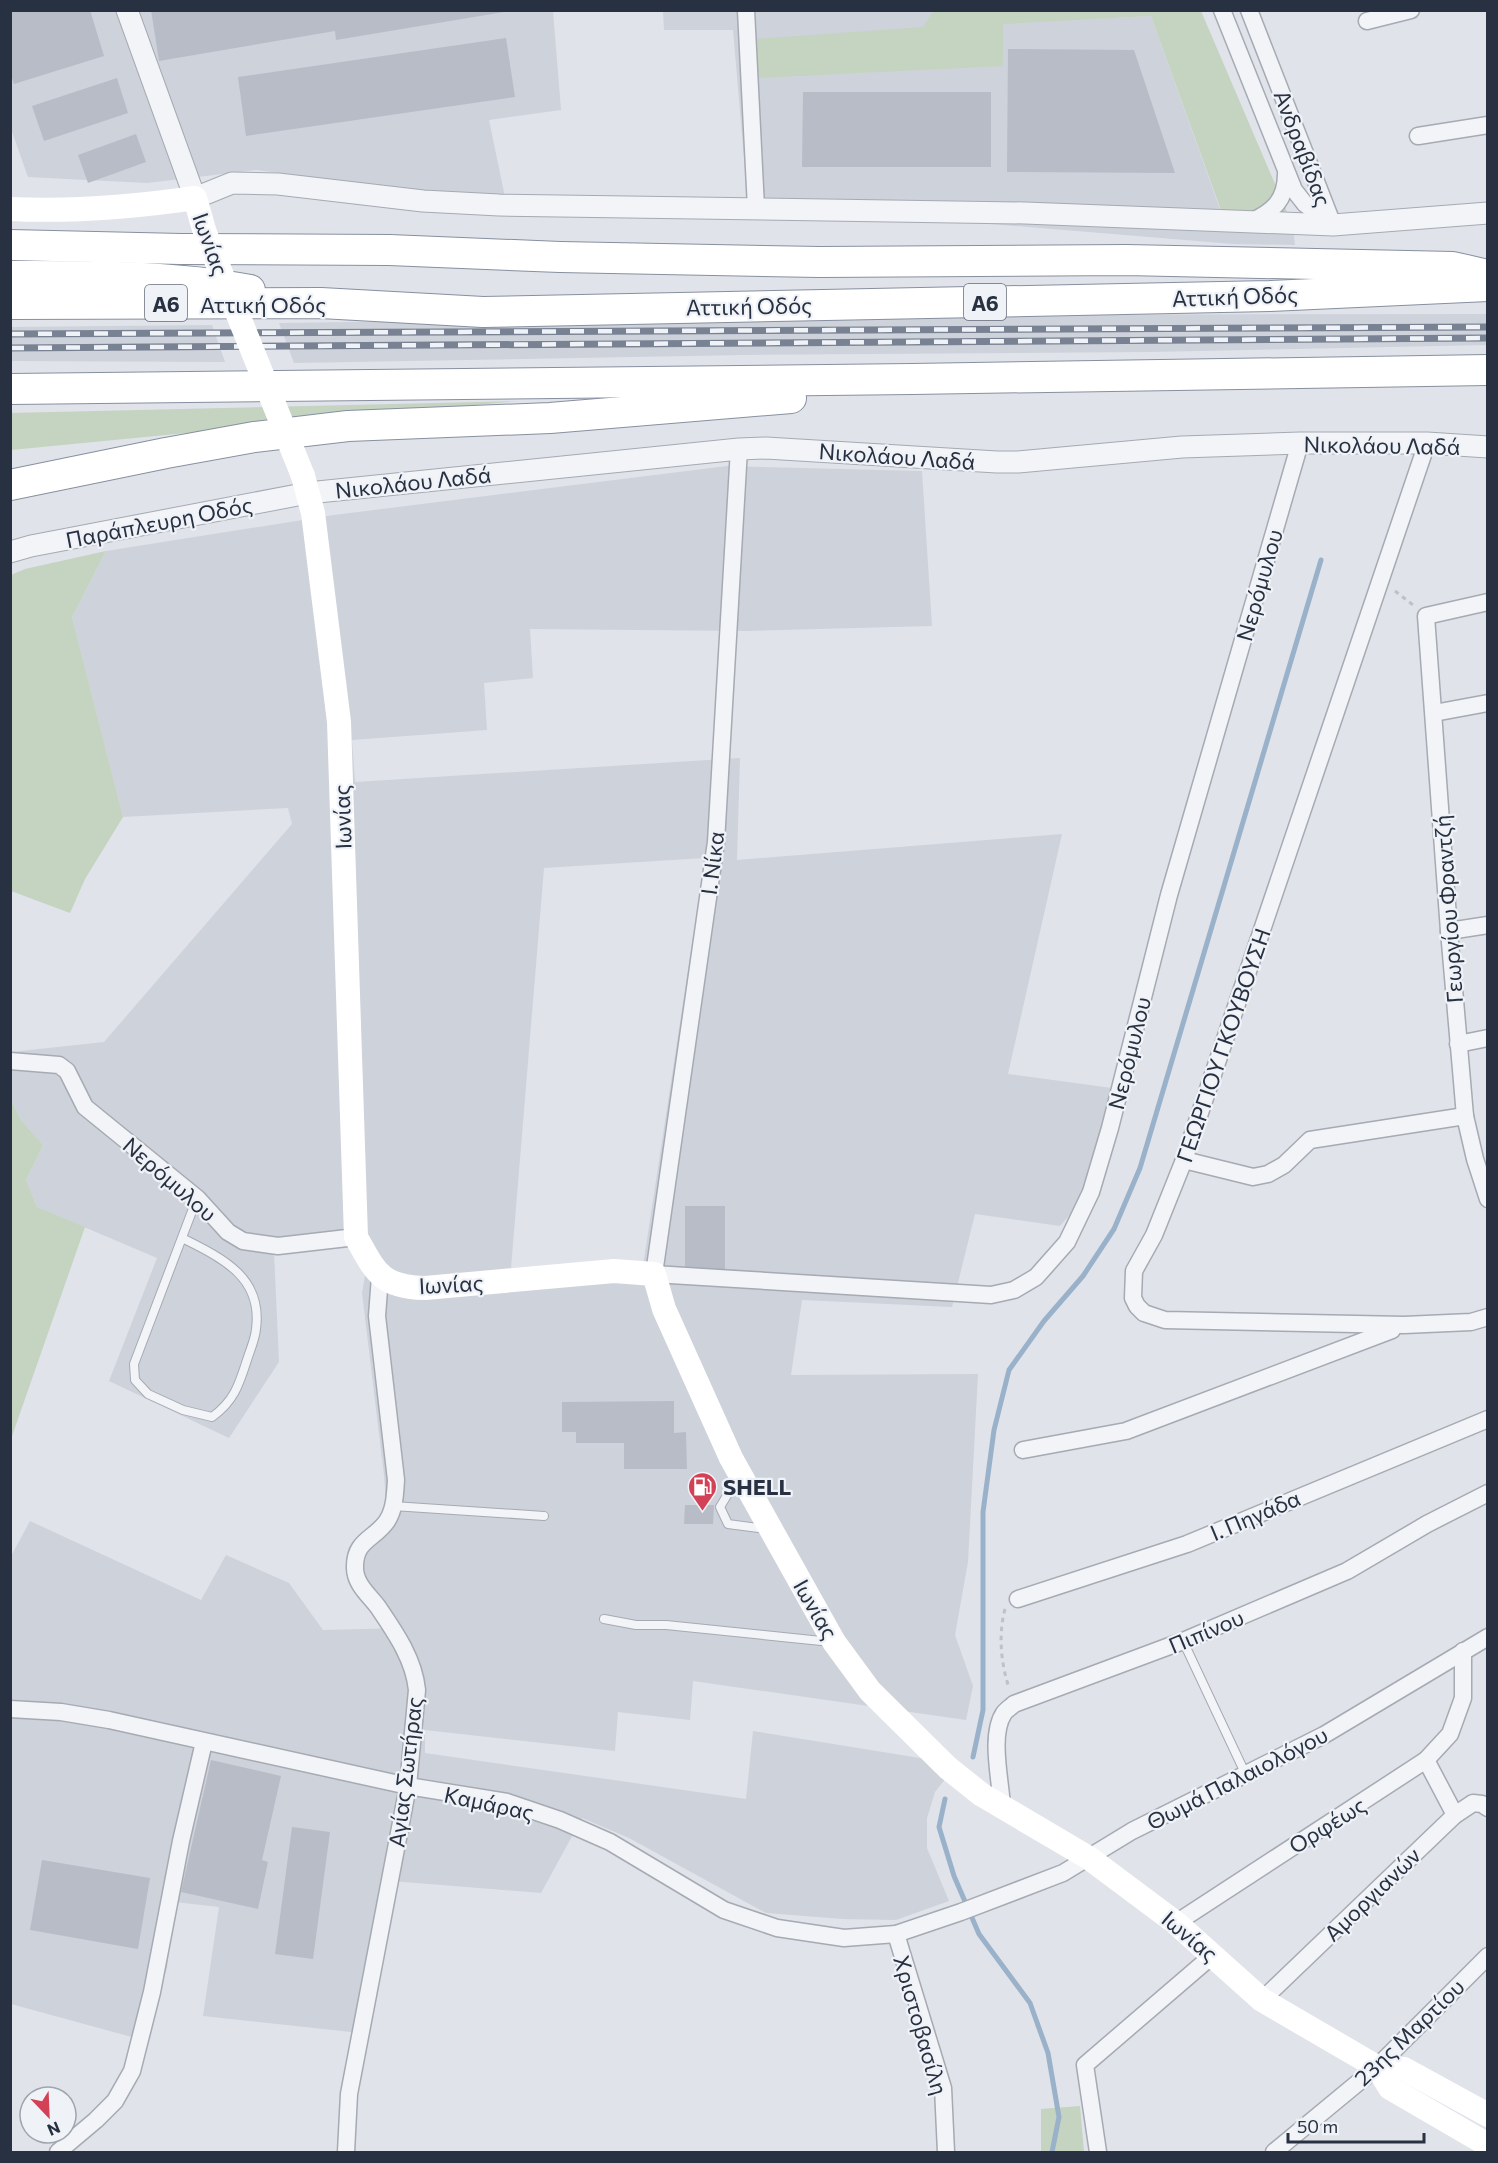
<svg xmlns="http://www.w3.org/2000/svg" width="1498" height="2163" viewBox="0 0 1498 2163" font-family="Commissioner,sans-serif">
<rect width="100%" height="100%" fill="#e0e3e9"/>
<g fill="#ced2db" fill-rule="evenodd">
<polygon points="11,11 553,11 561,110 489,120 506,202 256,170 147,183 28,177 11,129"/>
<polygon points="663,11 933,11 924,27 1151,16 1225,223 1293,226 1295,245 1233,244 748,204 733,30 664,30"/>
<polygon points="1487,314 1488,345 1149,352 745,355 294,363 279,323 893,315"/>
<polygon points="212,325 225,362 11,361 11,327"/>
<path d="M727 466 922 471 932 626 747 631 530 629 533 678 484 683 487 730 352 740 355 782 740 758 737 860 1062 834 1008 1074 1112 1088 1081 1202 1060 1226 975 1214 952 1307 802 1300 791 1375 978 1374 968 1562 955 1635 973 1686 966 1720 693 1681 690 1720 618 1712 615 1751 425 1730V1753L746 1799 753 1731 957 1764 935 1792 927 1818V1848L949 1901 896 1920 843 1919 766 1913 629 1838 582 1818 541 1893 391 1881 360 2033 203 2016 219 1907 175 1902 167 1968 146 2030 139 2039 11 2004 10 1558 30 1521 201 1600 226 1555 289 1583 323 1630 402 1628 396 1617 370 1592 357 1567 369 1544 388 1529 384 1475 362 1293 366 1270 353 1244 274 1252 279 1362 229 1438 109 1381 157 1258 37 1207 26 1180 43 1145 21 1120 12 1102H11V1052L104 1042 292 824 288 808 123 817 72 617 106 551 334 515ZM705 858 643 1266 511 1268 544 868Z"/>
</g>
<g fill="#c5d3c1">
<polygon points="933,11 1201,11 1293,226 1226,224 1151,16 1003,24 1003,66 757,78 755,39 923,27"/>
<polygon points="517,401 11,450 10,413"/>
<polygon points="106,551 72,617 123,817 85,879 70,913 11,891 11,575 25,569"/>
<polygon points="10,1102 12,1102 21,1120 43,1145 26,1180 37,1207 85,1227 11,1439"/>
<polygon points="1080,2106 1084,2152 1041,2152 1041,2109"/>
</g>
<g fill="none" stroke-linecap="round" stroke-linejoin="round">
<g stroke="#9ab1ca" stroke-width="5">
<polyline points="973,1757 983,1710 983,1512 994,1430 1009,1370 1044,1321 1083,1276 1114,1229 1140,1168 1321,560"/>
<polyline points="945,1799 939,1827 954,1876 979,1934 1030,2003 1048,2053 1059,2117 1052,2152"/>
</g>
</g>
<g fill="#b7bcc6">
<polygon points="10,10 90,10 104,56 14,84 10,72"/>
<polygon points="151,10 504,10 504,12 336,40 335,31 159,61"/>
<polygon points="506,38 515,97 246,136 238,77"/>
<polygon points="1008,49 1134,50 1175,173 1007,172"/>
<polygon points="117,78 128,113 44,141 32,106"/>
<polygon points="803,92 991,92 991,167 802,167"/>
<polygon points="136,134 146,162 88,183 78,155"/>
<rect x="685" y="1206" width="40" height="69"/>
<polygon points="674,1401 674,1433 686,1432 687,1469 624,1469 624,1443 576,1443 576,1432 562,1432 562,1402"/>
<polygon points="685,1505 714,1505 713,1524 684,1524"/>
<polygon points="211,1760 281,1776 262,1860 268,1862 258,1909 181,1892"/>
<polygon points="292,1827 330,1832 313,1959 275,1954"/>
<polygon points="42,1860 150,1878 138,1949 30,1930"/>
</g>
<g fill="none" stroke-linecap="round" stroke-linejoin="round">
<defs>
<g id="service">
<path d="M182 1238C222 1258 263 1277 256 1329 255 1340 250 1350 247 1360 239 1385 234 1401 212 1417L183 1410 148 1394 135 1380 134 1364 197 1198"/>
<polyline points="738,1477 720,1507 728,1524 766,1529"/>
<polyline points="393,1506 544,1516"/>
<polyline points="604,1619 636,1625 666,1625 831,1642"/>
<polyline points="1183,1641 1246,1775"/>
</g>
<g id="minor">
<polyline points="746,10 756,208"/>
<polyline points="1222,10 1294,190 1305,204 1333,225"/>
<polyline points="1249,10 1333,225"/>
<polyline points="1367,21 1411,10"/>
<polyline points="1418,136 1488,125"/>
<path d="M1250 222C1273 212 1286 200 1286 174"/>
<polyline points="1427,443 1184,1160 1154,1235 1134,1271 1133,1298 1137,1306 1144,1313 1165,1320 1404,1325 1471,1322 1488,1317"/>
<polyline points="739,449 716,842 654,1274 991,1295 1014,1290 1036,1277 1067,1242 1091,1192 1110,1128 1169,895 1300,443"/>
<polyline points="1488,602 1426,616 1449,931 1465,1116 1475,1159 1488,1199"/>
<polyline points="1434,713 1488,703"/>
<polyline points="1449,931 1488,925"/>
<polyline points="1458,1044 1488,1038"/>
<polyline points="10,1061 59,1065 67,1071 85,1107 197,1198 228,1232 243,1241 278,1246 356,1237"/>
<polyline points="1184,1160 1253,1177 1268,1174 1284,1165 1310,1140 1465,1116"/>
<polyline points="1023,1450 1126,1431 1392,1330"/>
<polyline points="1018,1599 1187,1544 1488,1419"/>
<polyline points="10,1709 61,1712 109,1720 408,1786 507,1802 560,1820 610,1842 724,1910 777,1928 844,1938 896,1934 961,1912 1063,1873 1132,1831 1324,1735 1488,1637"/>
<polyline points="1426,1760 1450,1734 1463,1698 1463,1651"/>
<path d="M1002 1807C1001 1782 989 1735 1004 1713 1006 1710 1011 1707 1014 1704L1183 1641 1347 1571 1427 1524 1488 1493"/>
<polyline points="1176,1923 1426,1760 1455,1815"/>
<polyline points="896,1934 943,2088 946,2152"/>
<polyline points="1262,2000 1455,1815 1473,1803 1482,1804 1488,1808"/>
<polyline points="58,2152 96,2120 115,2101 132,2071 152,1992 181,1841 204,1742"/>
<path d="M346 2152 349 2094 408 1786 417 1690C414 1659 395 1632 378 1607 369 1595 355 1584 355 1568 354 1540 375 1539 387 1521 395 1509 395 1493 396 1480L377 1316 380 1276"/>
<polyline points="1098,2152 1085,2065 1213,1955"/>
<polyline points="1274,2152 1377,2067 1488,1956"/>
</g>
<g id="tertiary">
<polyline points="127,10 195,198 232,183 278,184 423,201 499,205 1025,213 1333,225 1488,213"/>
<polyline points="10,552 31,546 308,493 739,449 766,448 997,462 1018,462 1182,447 1300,443 1427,443 1488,447"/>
</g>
<g id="motorway">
<polyline points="10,245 181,249"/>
<polyline points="389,250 560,257 820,262 1126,260 1453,267 1488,275"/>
<path d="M10 276C90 276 171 275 250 290"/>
<polyline points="10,304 321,303 483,312 1270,296 1488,286"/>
<polyline points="10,389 912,379 1488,370"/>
<polyline points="10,485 166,453 254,437 348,426 550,418 791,398"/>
</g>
</defs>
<use href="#service" stroke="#a5aab3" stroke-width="10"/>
<use href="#minor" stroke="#a5aab3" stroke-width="19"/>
<use href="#tertiary" stroke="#a5aab3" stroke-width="23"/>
<use href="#motorway" stroke="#8790a0" stroke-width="32"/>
<g stroke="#bec1c8" stroke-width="3" stroke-dasharray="4.5 4.5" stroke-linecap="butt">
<polyline points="1395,591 1413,605"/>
<path d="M1005 1609C998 1635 1001 1663 1009 1688"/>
</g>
<use href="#service" stroke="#f3f4f7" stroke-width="8"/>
<use href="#minor" stroke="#f3f4f7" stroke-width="16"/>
<use href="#tertiary" stroke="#f3f4f7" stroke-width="21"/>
<g stroke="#fff" stroke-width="24">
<path d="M10 209C72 212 133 207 195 198L205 233"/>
<path d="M303 476 313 513 339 722 356 1237C376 1273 381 1287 425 1288L614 1271 654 1274 664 1309 731 1458 834 1642 870 1691 948 1768 982 1795 1089 1858 1176 1923 1262 2000 1377 2067 1404 2069 1488 2115"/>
<polyline points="1377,2067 1390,2088 1488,2145"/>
</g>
<use href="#motorway" stroke="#fff" stroke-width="30"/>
<defs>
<g id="rail">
<polyline points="10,334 1488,327"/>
<polyline points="10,348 1488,338"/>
</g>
</defs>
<use href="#rail" stroke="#798293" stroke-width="7"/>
<use href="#rail" stroke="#eff2f7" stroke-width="4.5" stroke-dasharray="14" stroke-linecap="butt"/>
<defs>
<polyline id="motorway-bridge" points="181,249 389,250"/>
</defs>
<use href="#motorway-bridge" stroke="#8790a0" stroke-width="32" stroke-linecap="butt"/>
<polyline stroke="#fff" stroke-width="24" points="205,233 303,476"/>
<use href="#motorway-bridge" stroke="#fff" stroke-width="30"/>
</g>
<defs>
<symbol id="fuel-pin" viewBox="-11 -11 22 30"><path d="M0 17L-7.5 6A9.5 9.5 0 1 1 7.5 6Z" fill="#d24156" stroke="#eff2f7"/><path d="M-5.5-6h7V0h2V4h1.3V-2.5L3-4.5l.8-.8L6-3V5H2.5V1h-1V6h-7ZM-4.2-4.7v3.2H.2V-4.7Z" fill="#fff"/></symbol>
</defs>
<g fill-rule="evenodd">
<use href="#fuel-pin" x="686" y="1470" width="33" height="45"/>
</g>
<g text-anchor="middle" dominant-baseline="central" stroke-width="4.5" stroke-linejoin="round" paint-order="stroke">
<g fill="#eff2f7" stroke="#646b78" stroke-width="1.5">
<rect x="964" y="284" width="42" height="36" rx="4.5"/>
<rect x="145" y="285" width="42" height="36" rx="4.5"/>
</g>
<g font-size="21" font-weight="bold" fill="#283141">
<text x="985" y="302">Α6</text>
<text x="166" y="303">Α6</text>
</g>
<g font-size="22" fill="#283141" stroke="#eff2f7">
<text transform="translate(1303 148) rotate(69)">Ανδραβίδας</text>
<text transform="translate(211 244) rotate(70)">Ιωνίας</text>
<text transform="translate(1235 296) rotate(-2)">Αττική Οδός</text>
<text x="263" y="304">Αττική Οδός</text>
<text transform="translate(749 306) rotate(-1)">Αττική Οδός</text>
<text transform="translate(1382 445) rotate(1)">Νικολάου Λαδά</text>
<text transform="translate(897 456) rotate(4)">Νικολάου Λαδά</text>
<text transform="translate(413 482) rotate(-6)">Νικολάου Λαδά</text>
<text transform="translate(159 522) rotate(-11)">Παράπλευρη Οδός</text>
<text transform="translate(1259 585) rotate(-74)">Νερόμυλου</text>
<text transform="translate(342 817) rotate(-92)">Ιωνίας</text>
<text transform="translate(712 863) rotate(-83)">Ι. Νίκα</text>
<text transform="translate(1448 909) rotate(-94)">Γεωργίου Φραντζή</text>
<text transform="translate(1223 1045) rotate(-71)">ΓΕΩΡΓΙΟΥ ΓΚΟΥΒΟΥΣΗ</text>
<text transform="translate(1129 1053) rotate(-76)">Νερόμυλου</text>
<text transform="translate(170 1179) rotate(41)">Νερόμυλου</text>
<text transform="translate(451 1284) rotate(-3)">Ιωνίας</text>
<text transform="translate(1255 1515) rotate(-23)">Ι. Πηγάδα</text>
<text transform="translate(816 1609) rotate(60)">Ιωνίας</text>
<text transform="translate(1206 1631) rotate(-23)">Πιπίνου</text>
<text transform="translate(405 1772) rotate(-83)">Αγίας Σωτήρας</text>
<text transform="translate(1237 1778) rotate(-27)">Θωμά Παλαιολόγου</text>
<text transform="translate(489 1803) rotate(12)">Καμάρας</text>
<text transform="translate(1327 1825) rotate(-32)">Ορφέως</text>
<text transform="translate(1372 1894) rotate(-44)">Αμοργιανών</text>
<text transform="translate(1190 1936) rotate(40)">Ιωνίας</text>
<text transform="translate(921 2025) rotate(74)">Χριστοβασίλη</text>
<text transform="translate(1409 2032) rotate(-44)">23ης Μαρτίου</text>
</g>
<g font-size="22" font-weight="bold" fill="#283141" stroke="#eff2f7" text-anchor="start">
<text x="723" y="1486">SHELL</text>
</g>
</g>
<rect width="1498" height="2163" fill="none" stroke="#283141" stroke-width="24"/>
<g transform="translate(48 2115) rotate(157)"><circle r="28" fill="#eff2f7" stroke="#9fa5ae" stroke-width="1.5"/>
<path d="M0-4.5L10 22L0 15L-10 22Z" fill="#d24156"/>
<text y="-9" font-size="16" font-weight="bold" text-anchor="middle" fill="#283141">N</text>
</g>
<path d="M1288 2133v9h136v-9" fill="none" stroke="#283141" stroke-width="3"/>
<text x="1297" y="2133" font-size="18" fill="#283141" stroke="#eff2f7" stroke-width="4.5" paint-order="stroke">50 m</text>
</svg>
